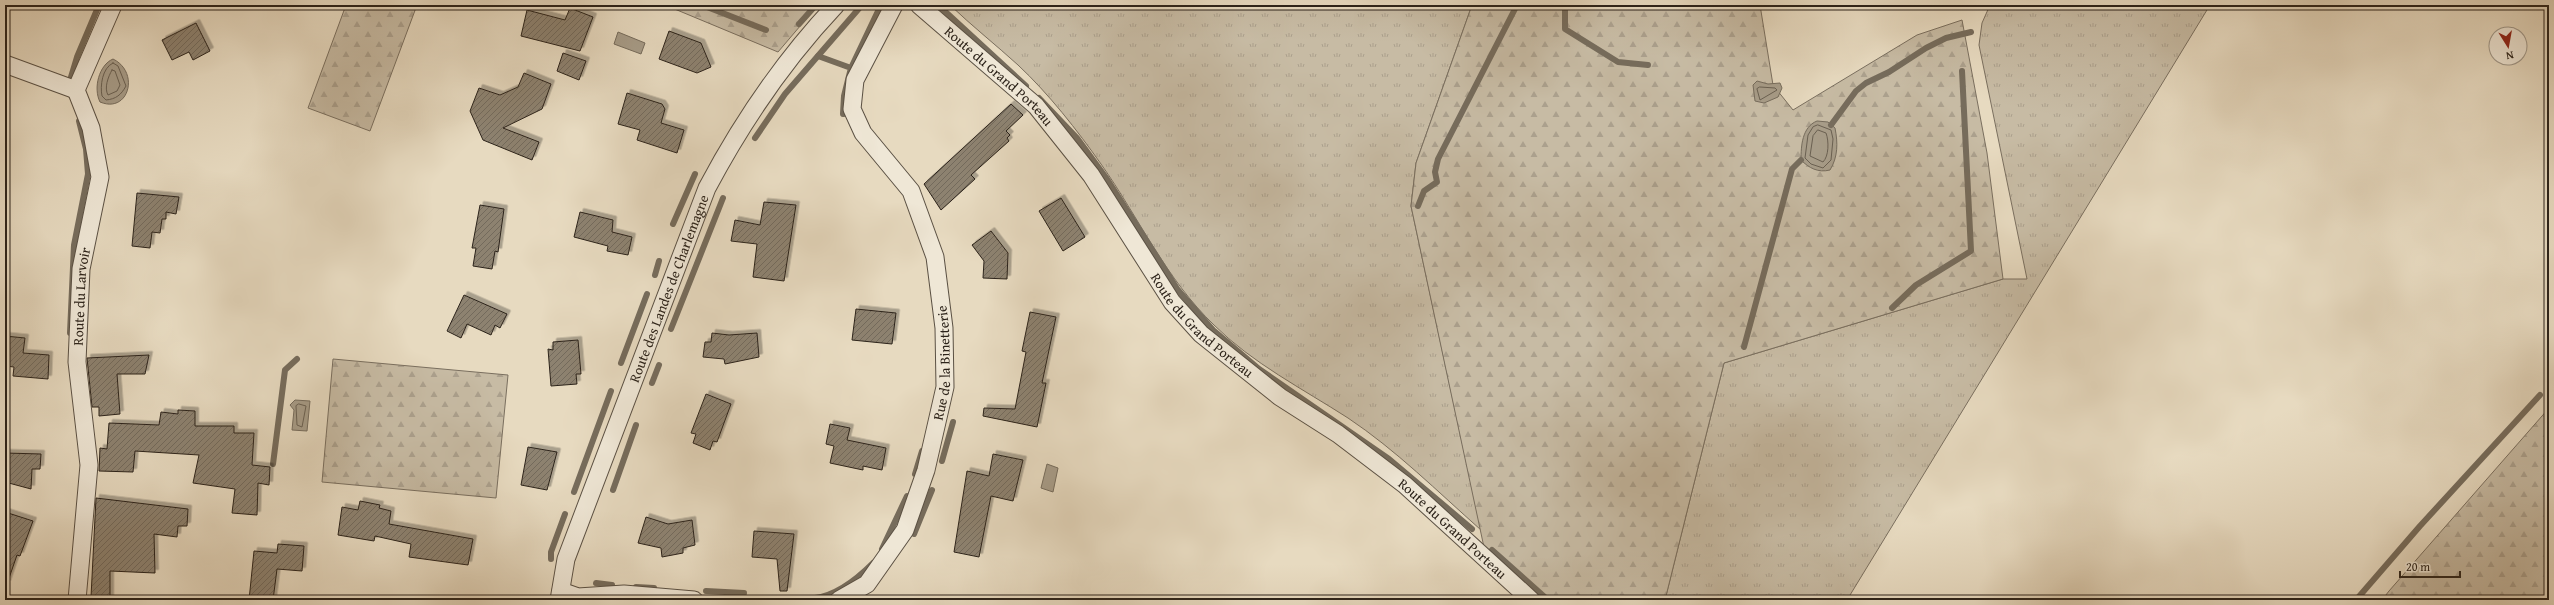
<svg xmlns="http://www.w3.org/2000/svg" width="2554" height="605" viewBox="0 0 2554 605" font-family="'Gentium Book Plus',serif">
<defs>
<pattern id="grass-tufts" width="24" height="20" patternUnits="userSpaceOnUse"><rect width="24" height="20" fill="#c7bba4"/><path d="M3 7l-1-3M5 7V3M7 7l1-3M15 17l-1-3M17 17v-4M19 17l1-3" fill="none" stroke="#aba08d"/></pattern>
<pattern id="forest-firs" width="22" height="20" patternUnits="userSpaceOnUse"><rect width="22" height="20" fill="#c7bba4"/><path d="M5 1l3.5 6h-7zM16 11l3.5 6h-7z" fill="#aba08d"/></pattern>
<pattern id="building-hatch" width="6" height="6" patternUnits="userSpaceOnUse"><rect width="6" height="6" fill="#8d8270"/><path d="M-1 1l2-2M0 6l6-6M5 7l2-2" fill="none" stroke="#736a5b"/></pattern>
<filter id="shadow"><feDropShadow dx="3.5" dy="-3.5" stdDeviation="0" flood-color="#0004"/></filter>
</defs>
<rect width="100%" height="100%" fill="#e7dac0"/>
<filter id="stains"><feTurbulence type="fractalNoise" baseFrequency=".005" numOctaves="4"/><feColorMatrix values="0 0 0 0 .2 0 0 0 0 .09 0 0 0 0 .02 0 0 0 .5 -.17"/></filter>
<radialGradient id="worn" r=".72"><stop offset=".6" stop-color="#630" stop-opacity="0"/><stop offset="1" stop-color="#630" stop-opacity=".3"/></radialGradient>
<g fill="url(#grass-tufts)" stroke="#7a6f5f">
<path d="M950 5H1472L1416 163 1411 206 1481 530C1438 492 1396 450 1348 418 1303 389 1252 363 1214 325 1166 279 1139 218 1101 164 1077 130 1049 94 1018 65 996 45 972 26 950 5Z"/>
<polygon points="1990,5 2210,5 1847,600 1665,600 1724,363 2003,279 2027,279 1979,45 1982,23"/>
</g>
<g fill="url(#forest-firs)" stroke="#7a6f5f">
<polygon points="346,5 417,5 370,131 308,108"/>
<polygon points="665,5 818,5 778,52"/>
<polygon points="1472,5 1760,5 1773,85 1793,110 1917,35 1962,20 1987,153 2003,279 1724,363 1665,600 1606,600 1591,595 1589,600 1535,600 1485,552 1411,206 1416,163"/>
<polygon points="333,359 508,375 496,498 322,482"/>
<polygon points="2549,408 2549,600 2382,600 2389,591"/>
</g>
<g fill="#a79c88" stroke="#766c5c">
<polygon points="618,32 645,43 641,54 614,44"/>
<path d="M113 59C140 72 129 114 100 102 93 88 99 65 113 59Z"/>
<polygon points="1757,81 1768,84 1780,83 1782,88 1778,97 1764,103 1755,101 1753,85"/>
<path d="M1817 121 1828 122 1835 128C1838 143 1838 157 1830 170 1818 173 1809 168 1801 160 1801 146 1802 127 1817 121Z"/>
<polygon points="295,400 310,401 307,431 292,430 294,410 290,405"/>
<polygon points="1047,464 1058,468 1053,492 1041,488"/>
</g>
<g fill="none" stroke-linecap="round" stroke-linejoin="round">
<g stroke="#6a6051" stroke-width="1">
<path d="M113 63 118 66 126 86C121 95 116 99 106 100L102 96C100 86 102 68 113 63Z"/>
<path d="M112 70 115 71 120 85 117 91 108 95C104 88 108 77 112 70Z"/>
<polygon points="1760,87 1775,88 1777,90 1760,100 1757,89"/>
<polygon points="1818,125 1831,130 1833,139 1831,160 1823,168 1811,164 1805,158 1808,135 1813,127"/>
<path d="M1818 130 1826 133C1829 141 1829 156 1823 162L1810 156 1813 136Z"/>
<polygon points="299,404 306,406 302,427 297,425 296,406"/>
</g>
<g stroke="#766c5c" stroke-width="6">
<polyline points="702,5 766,30"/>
<polyline points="938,5 1026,86"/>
<polyline points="1565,5 1565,29 1618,62 1648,65"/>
<polyline points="799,24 816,5"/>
<polyline points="818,56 851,68 844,96 843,114"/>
<polyline points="851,68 879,9"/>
<polyline points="71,77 77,57 99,5"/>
<polyline points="1039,98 1077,138 1107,179 1178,290 1213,330 1259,369 1389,459 1472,529"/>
<polyline points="1831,125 1856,91 1866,83 1889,72 1926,48 1946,38 1971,32"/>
<polyline points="755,138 785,94 862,5"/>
<polyline points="1418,206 1424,191 1437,182 1435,172 1438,159 1517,5"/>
<polyline points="673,224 695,174"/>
<polyline points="655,275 659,261"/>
<polyline points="1892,308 1916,285 1971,251 1962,71"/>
<polyline points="671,329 723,198"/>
<polyline points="70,333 74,245 88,174 86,149 79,121"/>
<polyline points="1744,347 1792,169 1801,160"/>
<polyline points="621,363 647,294"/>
<polyline points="652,383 659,365"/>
<polyline points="942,461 953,422"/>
<polyline points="273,464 285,370 297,359"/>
<polyline points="915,474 922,451"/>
<polyline points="613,490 636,425"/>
<polyline points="574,492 611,391"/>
<polyline points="914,534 932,490"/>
<polyline points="882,549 907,496"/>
<polyline points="1492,550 1548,600"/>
<polyline points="551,559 551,552 565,514"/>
<polyline points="596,583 612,585"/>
<polyline points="636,587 654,588"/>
<polyline points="706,591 744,593"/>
<path d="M783 599C794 599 805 600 815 598 837 595 858 578 873 563"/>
<polyline points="2356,600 2420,526 2540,395"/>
</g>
</g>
<g fill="url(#building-hatch)" stroke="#2c231a" filter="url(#shadow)">
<polygon points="570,8 593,17 580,51 521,36 527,10 565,20"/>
<polygon points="196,23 210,51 193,60 189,52 172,60 162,40"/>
<polygon points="669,31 701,43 711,67 697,73 659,59"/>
<polygon points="563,53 586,61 579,80 557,71"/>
<polygon points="524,73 551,84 542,109 503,128 539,142 532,160 483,140 470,111 479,88 500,95 518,87"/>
<polygon points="627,93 662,104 665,109 661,123 684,130 677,153 637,140 640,130 618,124"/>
<polygon points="1011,104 1023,115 1006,131 1010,135 1007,138 1009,141 971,175 975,179 941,210 924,184"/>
<polygon points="137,193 179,197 176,214 166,212 166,219 162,219 160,233 152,232 150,248 132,246"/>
<polygon points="1061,198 1085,237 1063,251 1039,211"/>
<polygon points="764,202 796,205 784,281 753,277 757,244 731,241 735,220 760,225"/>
<polygon points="480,205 504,209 498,252 495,251 492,269 473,266 476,248 472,248"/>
<polygon points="580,212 613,220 612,232 632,237 628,255 607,251 608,246 574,237"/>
<polygon points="991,231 1008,253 1007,279 983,278 984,261 972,245"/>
<polygon points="464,295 507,314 500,328 495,325 491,335 467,324 461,338 447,331"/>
<polygon points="856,309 896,313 892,344 852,340"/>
<polygon points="1030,312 1056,317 1042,383 1046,383 1037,427 983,416 984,408 1015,409 1026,352 1022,351"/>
<polygon points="712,333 729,335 757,333 759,357 725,364 724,359 703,357 705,342 711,342"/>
<polygon points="5,336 25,338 23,353 49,355 48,379 13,376 14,367 5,366"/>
<polygon points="578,340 581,374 576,374 577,384 551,386 548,349 553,350 553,342"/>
<polygon points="149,355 145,374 117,374 120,414 99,416 99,407 92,407 87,358"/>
<polygon points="706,394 731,404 717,442 713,441 710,450 693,443 696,434 691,433"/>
<polygon points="178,410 195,411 195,426 234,426 234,433 254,433 252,465 270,467 269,485 258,483 257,515 232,513 235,489 193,483 199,455 135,451 133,472 99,471 100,448 107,449 109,423 159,425 161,412 178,414"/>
<polygon points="830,424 850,428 847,440 886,448 882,470 863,466 863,470 830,463 834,446 826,444"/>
<polygon points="528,447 557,452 547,490 521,485"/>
<polygon points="5,453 41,454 40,469 32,469 31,489 5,482"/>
<polygon points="993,454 1023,460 1013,501 991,496 979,557 954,552 967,471 989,476"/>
<polygon points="96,498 188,509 187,526 178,526 177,537 154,534 155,573 110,571 110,600 98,600 91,597"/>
<polygon points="360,501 380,505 379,508 391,511 389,524 473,539 468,565 409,557 411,544 375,536 374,541 338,535 342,507 358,510"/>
<polygon points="5,512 33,521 20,556 17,555 7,584"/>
<polygon points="646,517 668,524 692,520 695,545 683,548 683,553 662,557 661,548 638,543"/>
<polygon points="754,531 794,534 787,591 780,591 777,559 752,557"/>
<polygon points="278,544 304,546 302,571 277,569 273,600 249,600 254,551 277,553"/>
</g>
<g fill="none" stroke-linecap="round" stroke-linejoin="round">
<defs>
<g id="minor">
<path id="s1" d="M919 5 1036 106 1091 175 1172 302 1201 334 1280 397 1338 434 1405 485 1531 600"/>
<polyline points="5,64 76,90"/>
<polyline points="561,591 578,597 624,594 694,600"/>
<path id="s2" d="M77 600 89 465 77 362 81 269 100 177 91 128 76 90 113 5"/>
<path id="s3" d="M559 600 566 559 707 188C742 122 785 59 836 5"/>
<path id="s4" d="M839 600 867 584 905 530 926 470 945 387 944 328 935 257 911 191 863 133 852 109 855 80 894 5"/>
</g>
</defs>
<use href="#minor" stroke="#5b5144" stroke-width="19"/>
<use href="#minor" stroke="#efe7d6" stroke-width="17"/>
</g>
<g text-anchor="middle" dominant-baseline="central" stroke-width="3" stroke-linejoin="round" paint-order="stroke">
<g font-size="14" fill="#2c231a" stroke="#efe7d6">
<text stroke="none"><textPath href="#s1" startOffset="107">Route du Grand Porteau</textPath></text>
<text stroke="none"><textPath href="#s3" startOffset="331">Route des Landes de Charlemagne</textPath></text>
<text stroke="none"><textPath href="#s2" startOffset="305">Route du Larvoir</textPath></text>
<text stroke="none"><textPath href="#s1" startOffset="431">Route du Grand Porteau</textPath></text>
<text stroke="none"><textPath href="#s4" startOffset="271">Rue de la Binetterie</textPath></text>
<text stroke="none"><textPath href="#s1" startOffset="755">Route du Grand Porteau</textPath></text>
</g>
</g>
<rect width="2554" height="605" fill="none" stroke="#e7dac0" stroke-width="20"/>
<rect x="6" y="6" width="2542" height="593" fill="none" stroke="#2c231a" stroke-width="2"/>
<rect x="10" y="10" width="2534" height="585" fill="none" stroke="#2c231a"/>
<g transform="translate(2508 46) rotate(169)"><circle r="19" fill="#efe7d6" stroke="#a1998b"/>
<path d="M0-3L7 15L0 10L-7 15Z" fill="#8f2418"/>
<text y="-6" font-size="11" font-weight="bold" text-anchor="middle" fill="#2c231a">N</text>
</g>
<path d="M2400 571v6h60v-6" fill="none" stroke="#2c231a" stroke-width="2"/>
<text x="2406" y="571" font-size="12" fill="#2c231a" stroke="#efe7d6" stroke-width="3" paint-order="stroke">20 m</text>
<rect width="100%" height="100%" filter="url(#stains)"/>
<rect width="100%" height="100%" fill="url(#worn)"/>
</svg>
